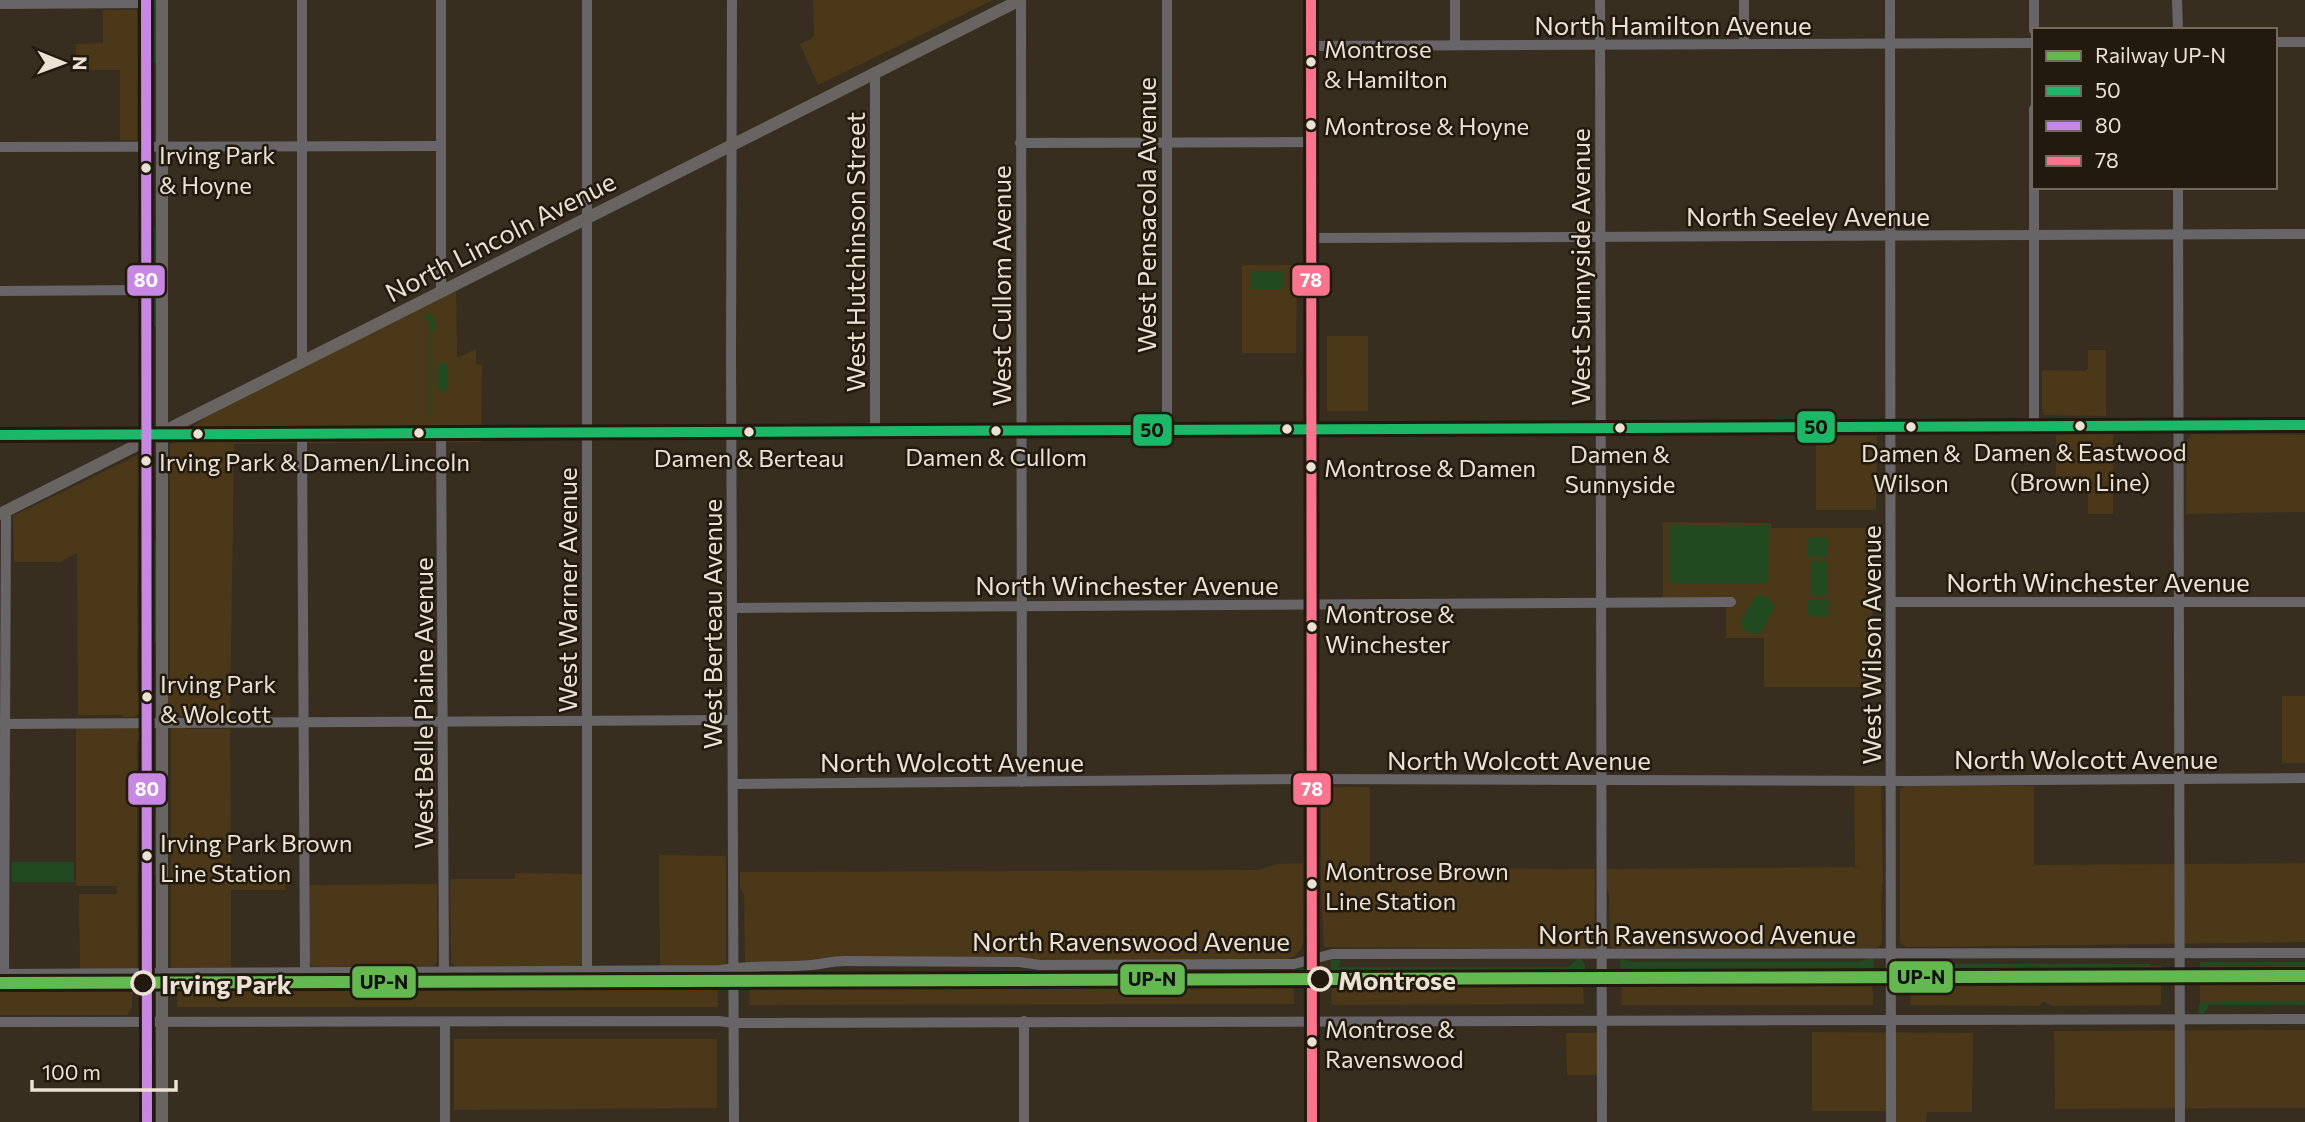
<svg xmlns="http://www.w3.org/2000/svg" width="2305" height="1122" viewBox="0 0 2305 1122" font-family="Commissioner,sans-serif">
<rect width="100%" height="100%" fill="#372e20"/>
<g fill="#4b3819">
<polygon points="813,0 993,0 818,85 800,44 814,37"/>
<polygon points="103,10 137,10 137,140 120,140 120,70 76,70 76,44 103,43"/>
<polygon points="1242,265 1297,265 1296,353 1242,353"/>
<polygon points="456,290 457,357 460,357 476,349 476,364 482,365 481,442 234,444 230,715 171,716 167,709 167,696 170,692 170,445 204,418"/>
<rect x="1327" y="336" width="41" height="75"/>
<polygon points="2088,350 2106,350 2106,416 2044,415 2042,410 2042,370 2086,371 2088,368"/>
<polygon points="2113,434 2113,514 2088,514 2088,483 2056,483 2056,435"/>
<polygon points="2191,434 2305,435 2305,512 2186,514 2187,440"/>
<polygon points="1816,436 1877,436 1876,510 1816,510"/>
<polygon points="138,455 137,692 141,696 140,713 134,717 125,717 121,715 78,715 77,553 60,562 14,562 13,516"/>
<polygon points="1663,522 1771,523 1772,528 1872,528 1872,687 1764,687 1764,638 1726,638 1726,598 1663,598"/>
<rect x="2282" y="696" width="23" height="67"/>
<polygon points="125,726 137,727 140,734 141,739 137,743 137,968 80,969 79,894 117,894 117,886 76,886 76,728 122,728"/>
<polygon points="182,726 186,729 230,729 231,879 285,880 285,890 231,890 231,968 171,968 171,729 172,727"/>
<polygon points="1881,783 1883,882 1881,896 1882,940 1881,945 1876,948 1613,948 1610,946 1609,893 1607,888 1606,869 1862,867 1855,866 1854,784"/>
<polygon points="1906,785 2034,786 2034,865 2305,863 2305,942 1907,947 1901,944 1900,940 1900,789"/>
<polygon points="1321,787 1370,787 1370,868 1595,869 1594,945 1587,949 1324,947 1321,891"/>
<polygon points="659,855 726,856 726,962 724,965 660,966"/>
<polygon points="1303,863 1303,942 1301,949 1295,956 1281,961 1036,962 1021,957 815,958 815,962 746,962 745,960 744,894 740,887 740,872 1258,870 1278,864"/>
<polygon points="515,873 583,874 582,963 578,966 457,967 451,962 450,879 514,879"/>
<polygon points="437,884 437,962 433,966 312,967 310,963 310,885"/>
<polygon points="2305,965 2305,1001 2200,1002 2200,966"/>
<polygon points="2131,966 2161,966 2161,1005 2053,1006 2043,1001 2039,1006 1910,1005 1912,973 2130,972"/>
<polygon points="1582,973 1584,1004 1331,1005 1333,974"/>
<polygon points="1622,973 1872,973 1873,1005 1621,1005"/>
<polygon points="1293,974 1294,1004 749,1005 750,977"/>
<polygon points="717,976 718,1007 177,1007 178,978"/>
<polygon points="132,978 132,1008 127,1015 0,1015 0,979"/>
<polygon points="2305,1030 2305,1108 2055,1109 2054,1031"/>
<polygon points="1812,1032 1973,1033 1972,1112 1927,1112 1926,1122 1893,1122 1892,1111 1812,1111"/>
<polygon points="1566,1033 1600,1033 1600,1075 1567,1075"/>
<polygon points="454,1039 717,1039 717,1108 454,1110"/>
</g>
<g fill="#224a21">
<polygon points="151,0 156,0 156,63 152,63"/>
<polygon points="151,226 155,226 156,326 152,326"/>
<rect x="1252" y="271" width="32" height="18"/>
<polygon points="430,312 431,317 436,317 436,330 432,330 432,418 429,417 429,319 421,317"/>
<path d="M440 363H445L448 367V387L445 392 440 391C436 385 436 369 440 363Z"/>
<polygon points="1669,525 1769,525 1768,583 1669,583"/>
<polygon points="1828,537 1828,557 1808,557 1807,538"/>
<polygon points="151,540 155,540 157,558 156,643 152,643"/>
<rect x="1811" y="561" width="16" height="34"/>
<path d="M1756 595 1767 597 1775 606 1760 634C1751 635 1744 631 1740 623Z"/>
<polygon points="1808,599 1829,599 1828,617 1807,616"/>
<polygon points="151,810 155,810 156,817 157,875 151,875"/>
<rect x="12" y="862" width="62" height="20"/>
<polygon points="1874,957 1874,973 1621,973 1620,959 1634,962 1857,962"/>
<polygon points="1577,959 1581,959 1585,965 1585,973 1331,974 1331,960 1341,960 1338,967 1569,967"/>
<polygon points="2200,962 2305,962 2305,965 2200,966"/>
<polygon points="1918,964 2150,964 2150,966 2131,966 2130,972 1929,973 1918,973"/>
<polygon points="2305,1001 2305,1005 2209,1005 2204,1014 2198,1013 2200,1002"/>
</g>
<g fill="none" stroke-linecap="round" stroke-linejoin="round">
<g stroke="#676567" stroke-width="10">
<polyline points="587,0 587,971"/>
<polyline points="732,0 731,358 734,1122"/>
<polyline points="1021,0 1022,782"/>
<polyline points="1600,0 1602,1122"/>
<polyline points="1744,0 1744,44"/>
<polyline points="1890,0 1891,1122"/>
<polyline points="2177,0 2178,30"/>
<polyline points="0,4 146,3"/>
<polyline points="2034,30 2034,0"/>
<polyline points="2275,42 2305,42"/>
<polyline points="1455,45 1455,0"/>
<polyline points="1311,46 2034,43"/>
<polyline points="2034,109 2034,426"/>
<polyline points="1020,143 1312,142"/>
<polyline points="0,147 441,146"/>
<polyline points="2178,187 2180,1122"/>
<polyline points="1312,238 2305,234"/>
<polyline points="441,290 441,0"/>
<polyline points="0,291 146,290"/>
<polyline points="302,361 302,0"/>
<polyline points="1167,431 1167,0"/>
<polyline points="875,432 875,72"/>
<polyline points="441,434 444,972"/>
<polyline points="0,435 1312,430"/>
<polyline points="302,435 305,972"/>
<polyline points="1891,602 2305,602"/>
<polyline points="732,608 1731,602"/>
<polyline points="0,724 732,720"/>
<polyline points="733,784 1312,779 1910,781 2305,778"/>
<path d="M0 974 720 970C753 964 780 968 811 965 822 964 833 961 845 961L1019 962 1040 965 1294 964 1332 954 2305 953"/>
<polyline points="4,974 6,511"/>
<polyline points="0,1022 719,1021 733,1023 2305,1019"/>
<polyline points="445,1022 445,1122"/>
<polyline points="1024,1122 1024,1021"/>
</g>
<g stroke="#676461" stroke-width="12">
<polyline points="146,0 147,1122"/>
<polyline points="162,0 162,1122"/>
<polyline points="1311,0 1312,1122"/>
<polyline points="1312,430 2305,425"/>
<polyline points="0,514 1020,0"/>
</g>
<defs>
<polyline id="bus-1" points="0,435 2305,425"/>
<polyline id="bus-2" points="146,0 147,1122"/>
<polyline id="bus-3" points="1311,0 1312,1122"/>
</defs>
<use href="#bus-1" stroke="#221a0f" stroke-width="16"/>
<use href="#bus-2" stroke="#221a0f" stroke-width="16"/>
<use href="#bus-3" stroke="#221a0f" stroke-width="16"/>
<use href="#bus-1" stroke="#1ab867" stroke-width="10"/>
<use href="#bus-2" stroke="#c787e3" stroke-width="10"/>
<use href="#bus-3" stroke="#fc738d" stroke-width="10"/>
<defs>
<polyline id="rail-1" points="0,983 2305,976"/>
</defs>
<use href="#rail-1" stroke="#221a0f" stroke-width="18"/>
<use href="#rail-1" stroke="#63b84f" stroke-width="12"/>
</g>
<g fill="#ece2d3" stroke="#221a0f" stroke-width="2.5">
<circle cx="1311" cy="62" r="6"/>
<circle cx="1311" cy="125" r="6"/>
<circle cx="146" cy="168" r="6"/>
<circle cx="2080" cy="426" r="6"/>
<circle cx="1911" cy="427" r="6"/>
<circle cx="1620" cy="428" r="6"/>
<circle cx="1287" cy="429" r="6"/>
<circle cx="996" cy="431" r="6"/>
<circle cx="749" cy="432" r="6"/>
<circle cx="419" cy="433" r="6"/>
<circle cx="198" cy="434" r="6"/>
<circle cx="146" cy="461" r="6"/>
<circle cx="1311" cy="467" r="6"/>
<circle cx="1312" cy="627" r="6"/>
<circle cx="147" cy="697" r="6"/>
<circle cx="147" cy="856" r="6"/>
<circle cx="1312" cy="884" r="6"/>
<circle cx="1312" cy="1042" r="6"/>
</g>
<g fill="#221a0f" stroke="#ece2d3" stroke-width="3.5">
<circle cx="1320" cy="979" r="11"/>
<circle cx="143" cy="983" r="11"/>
</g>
<g text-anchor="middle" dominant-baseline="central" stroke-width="5" stroke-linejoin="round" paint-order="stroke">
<g font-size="24" fill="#ece2d3" stroke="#221a0f" text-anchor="start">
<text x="1324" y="48">Montrose<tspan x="1324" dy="30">&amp; Hamilton</tspan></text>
<text x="1324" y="125">Montrose &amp; Hoyne</text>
<text x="159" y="154">Irving Park<tspan x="159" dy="30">&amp; Hoyne</tspan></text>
<text x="2080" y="451" text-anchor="middle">Damen &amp; Eastwood<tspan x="2080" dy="30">(Brown Line)</tspan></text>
<text x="1911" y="452" text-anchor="middle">Damen &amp;<tspan x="1911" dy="30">Wilson</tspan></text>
<text x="1620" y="453" text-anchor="middle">Damen &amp;<tspan x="1620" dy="30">Sunnyside</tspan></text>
<text x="996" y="456" text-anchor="middle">Damen &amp; Cullom</text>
<text x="749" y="457" text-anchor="middle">Damen &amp; Berteau</text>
<text x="159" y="461">Irving Park &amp; Damen/Lincoln</text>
<text x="1324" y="467">Montrose &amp; Damen</text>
<text x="1325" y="613">Montrose &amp;<tspan x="1325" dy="30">Winchester</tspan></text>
<text x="160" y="683">Irving Park<tspan x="160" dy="30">&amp; Wolcott</tspan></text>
<text x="160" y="842">Irving Park Brown<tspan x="160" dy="30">Line Station</tspan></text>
<text x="1325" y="870">Montrose Brown<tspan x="1325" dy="30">Line Station</tspan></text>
<text x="1325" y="1028">Montrose &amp;<tspan x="1325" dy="30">Ravenswood</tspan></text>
</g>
<g font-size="26" fill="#ece2d3" stroke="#221a0f">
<text x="1673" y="24">North Hamilton Avenue</text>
<text transform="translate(1145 215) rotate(-90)">West Pensacola Avenue</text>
<text x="1808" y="215">North Seeley Avenue</text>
<text transform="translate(500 236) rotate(-27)">North Lincoln Avenue</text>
<text transform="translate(854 252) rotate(-90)">West Hutchinson Street</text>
<text transform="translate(1579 267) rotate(-90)">West Sunnyside Avenue</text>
<text transform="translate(1000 286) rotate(-90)">West Cullom Avenue</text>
<text x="2098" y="581">North Winchester Avenue</text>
<text x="1127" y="584">North Winchester Avenue</text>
<text transform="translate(566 590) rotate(-90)">West Warner Avenue</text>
<text transform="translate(711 624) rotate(-90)">West Berteau Avenue</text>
<text transform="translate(1870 645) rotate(-90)">West Wilson Avenue</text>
<text transform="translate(422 703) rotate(-90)">West Belle Plaine Avenue</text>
<text x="2086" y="758">North Wolcott Avenue</text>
<text x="1519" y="759">North Wolcott Avenue</text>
<text x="952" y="761">North Wolcott Avenue</text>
<text x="1697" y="933">North Ravenswood Avenue</text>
<text x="1131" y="940">North Ravenswood Avenue</text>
</g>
<g font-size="26" font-weight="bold" fill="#ece2d3" stroke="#221a0f" text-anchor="start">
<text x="1338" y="979">Montrose</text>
<text x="161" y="983">Irving Park</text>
</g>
</g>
<g stroke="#221a0f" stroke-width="2.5">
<rect x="126" y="264" width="40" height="33" rx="7" fill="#c787e3"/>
<rect x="1291" y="264" width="40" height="33" rx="7" fill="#fc738d"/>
<rect x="1796" y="410" width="40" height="34" rx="7" fill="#1ab867"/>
<rect x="1132" y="413" width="41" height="34" rx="7" fill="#1ab867"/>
<rect x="127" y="772" width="40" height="34" rx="7" fill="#c787e3"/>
<rect x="1292" y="772" width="40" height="34" rx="7" fill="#fc738d"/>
<rect x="1888" y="960" width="66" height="34" rx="7" fill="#63b84f"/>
<rect x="1119" y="963" width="67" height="33" rx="7" fill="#63b84f"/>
<rect x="351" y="965" width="66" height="34" rx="7" fill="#63b84f"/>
</g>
<g font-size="19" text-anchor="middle" font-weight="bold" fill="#fff">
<text x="146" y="287">80</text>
<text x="1311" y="287">78</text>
<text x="147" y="796">80</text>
<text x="1312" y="796">78</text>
</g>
<g font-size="19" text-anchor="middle" font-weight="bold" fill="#111">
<text x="1816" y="434">50</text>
<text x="1152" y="437">50</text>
<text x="1921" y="984">UP-N</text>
<text x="1152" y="986">UP-N</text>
<text x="384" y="989">UP-N</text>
</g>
<rect x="2032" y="28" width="245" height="161" fill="#221a0f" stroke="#736a5d" stroke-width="2"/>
<rect x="2046" y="51" width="35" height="10" fill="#63b84f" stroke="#736a5d" stroke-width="2"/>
<text x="2095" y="63" font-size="21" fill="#ece2d3">Railway UP-N</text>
<rect x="2046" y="86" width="35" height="10" fill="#1ab867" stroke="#736a5d" stroke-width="2"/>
<text x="2095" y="98" font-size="21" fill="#ece2d3">50</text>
<rect x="2046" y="121" width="35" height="10" fill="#c787e3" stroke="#736a5d" stroke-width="2"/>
<text x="2095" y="133" font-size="21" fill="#ece2d3">80</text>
<rect x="2046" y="156" width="35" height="10" fill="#fc738d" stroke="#736a5d" stroke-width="2"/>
<text x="2095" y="168" font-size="21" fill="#ece2d3">78</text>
<g transform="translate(63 63) rotate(91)" stroke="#221a0f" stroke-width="5" paint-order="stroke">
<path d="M0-5L12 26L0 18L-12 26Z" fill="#ece2d3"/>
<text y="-10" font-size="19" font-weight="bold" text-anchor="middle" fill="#ece2d3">N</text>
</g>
<path d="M32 1080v10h144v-10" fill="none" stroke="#ece2d3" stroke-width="3.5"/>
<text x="42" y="1080" font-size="21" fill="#ece2d3" stroke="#221a0f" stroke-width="5" paint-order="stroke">100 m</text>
</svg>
